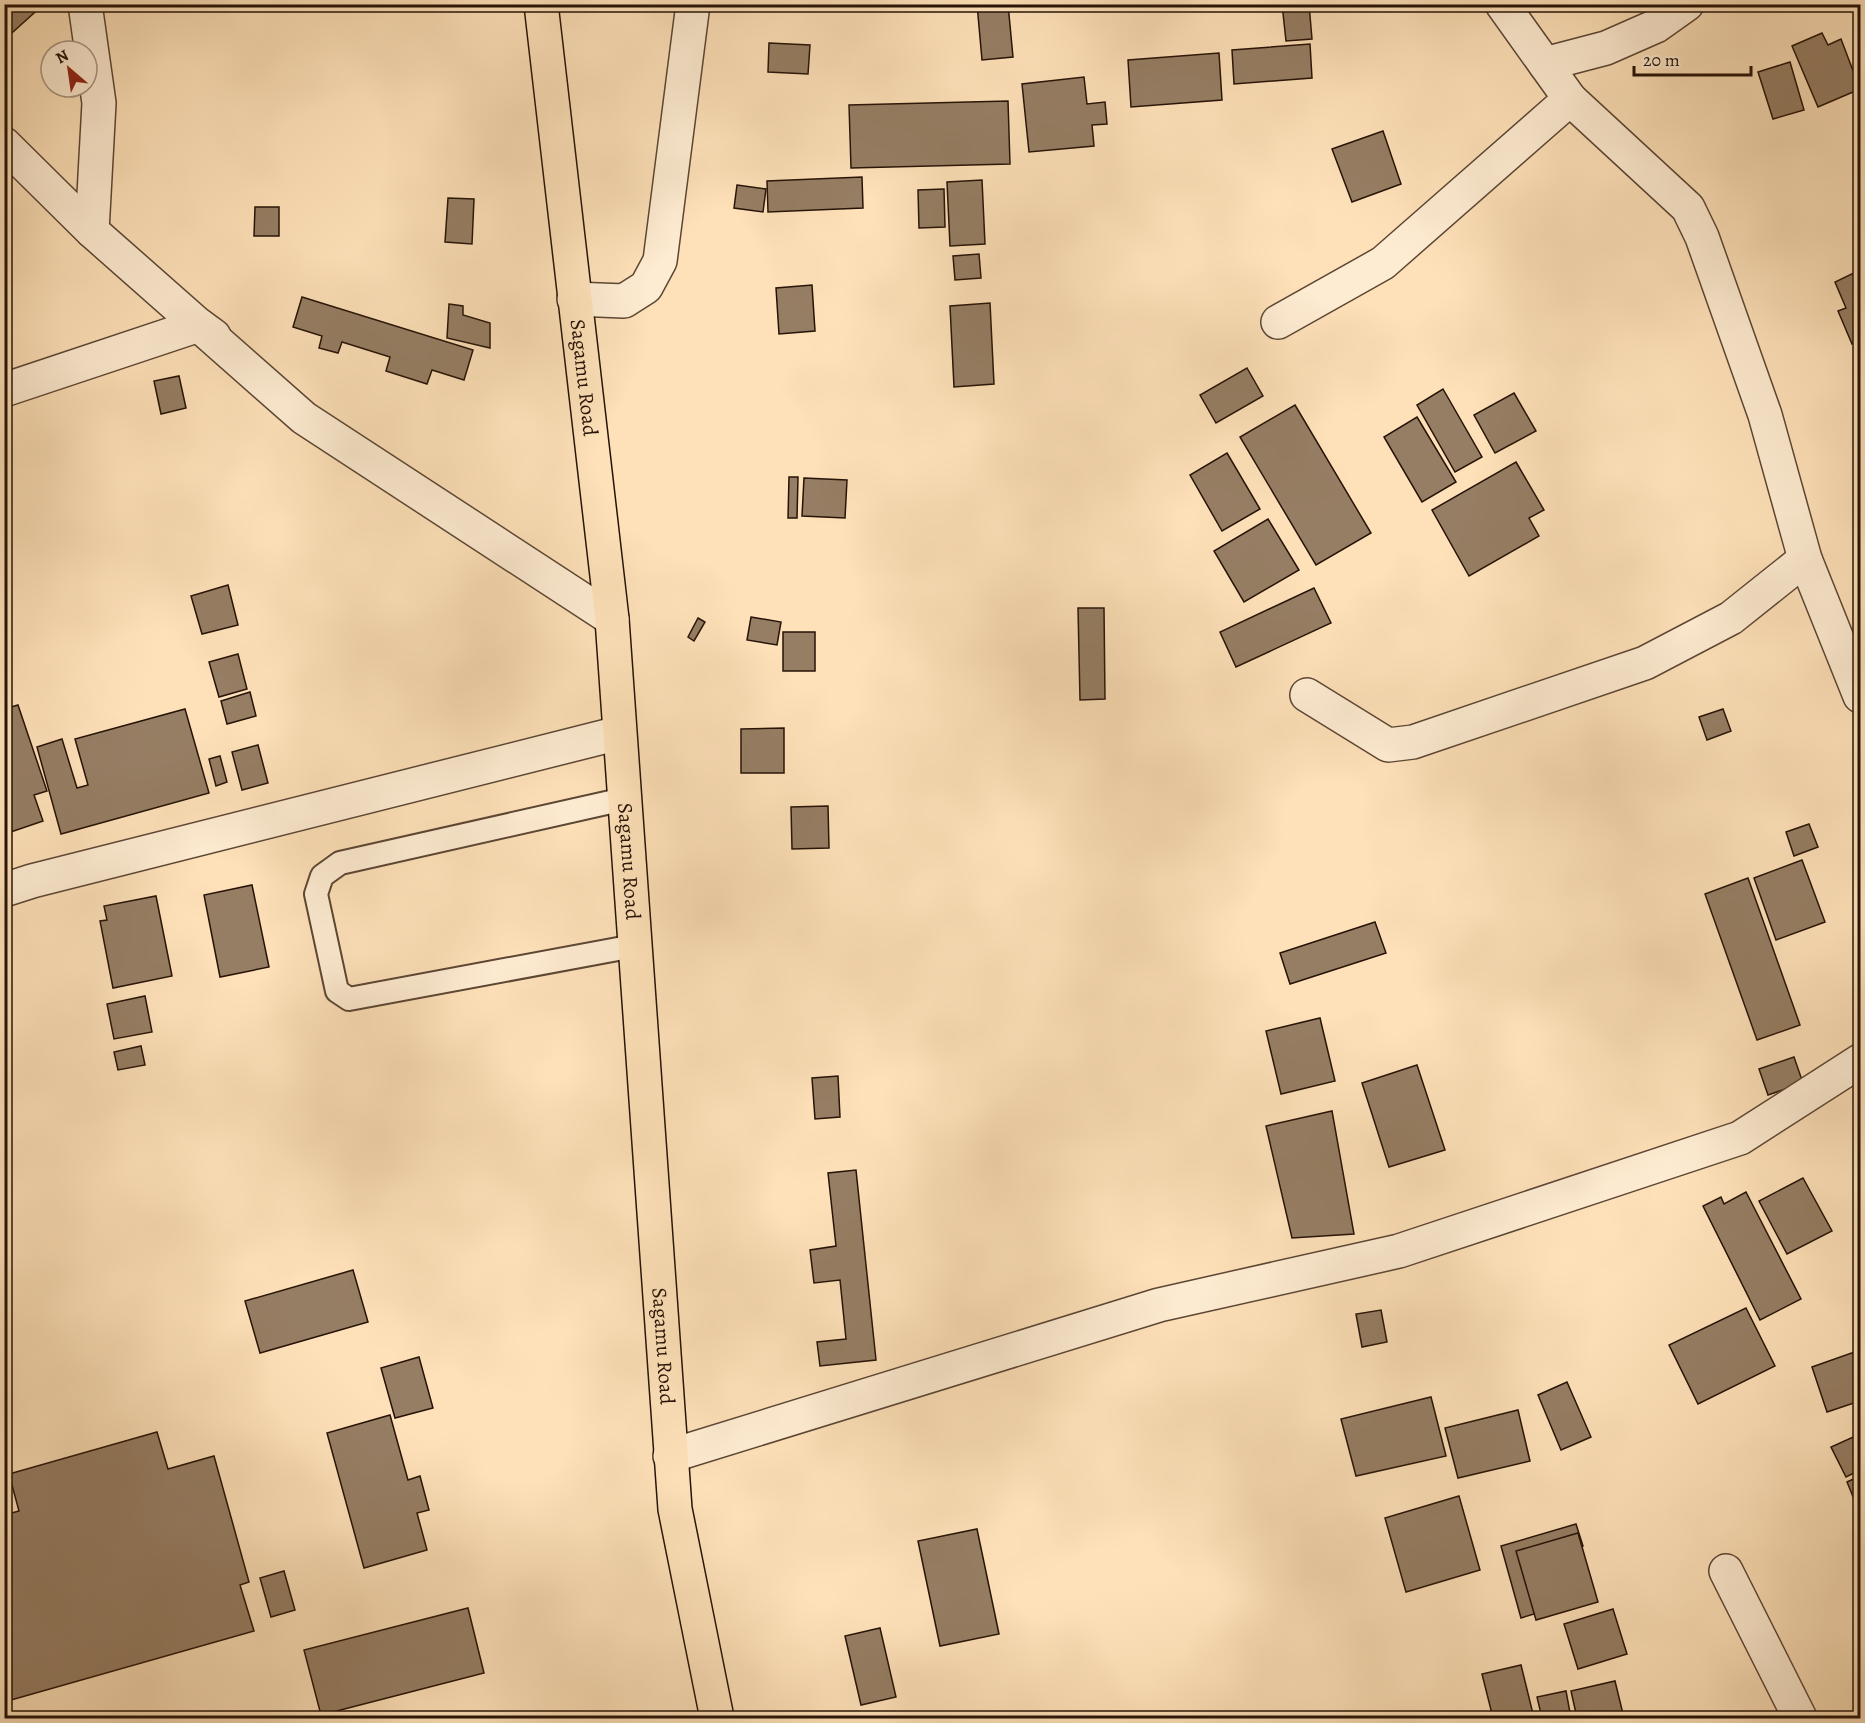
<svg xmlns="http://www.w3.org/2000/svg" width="1865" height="1723" viewBox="0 0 1865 1723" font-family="Alegreya,serif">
<rect width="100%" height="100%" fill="#fee1b9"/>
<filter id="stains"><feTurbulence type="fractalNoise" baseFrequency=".00333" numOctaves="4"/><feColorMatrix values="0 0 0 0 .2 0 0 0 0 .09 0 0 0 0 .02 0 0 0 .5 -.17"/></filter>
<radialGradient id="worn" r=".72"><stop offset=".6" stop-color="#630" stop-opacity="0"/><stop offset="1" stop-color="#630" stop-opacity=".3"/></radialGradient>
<g fill="#967e64" stroke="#261307" stroke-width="1.5">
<polygon points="4,4 44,4 4,40"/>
<polygon points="977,4 1008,4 1013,57 982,60"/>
<polygon points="1282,4 1309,4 1312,39 1286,41"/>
<polygon points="1822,33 1828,45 1841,39 1860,89 1818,107 1792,46"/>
<polygon points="769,43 810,45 808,74 768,72"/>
<polygon points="1310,44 1312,78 1234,84 1232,50"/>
<polygon points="1219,53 1222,100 1131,107 1128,60"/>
<polygon points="1790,62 1804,110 1773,119 1758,72"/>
<polygon points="1084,77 1087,104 1105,102 1107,124 1092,125 1094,146 1029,152 1022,84"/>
<polygon points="1008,101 1010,164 851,168 849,105"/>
<polygon points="1383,131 1401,184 1352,202 1332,149"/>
<polygon points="862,177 863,208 768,212 767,181"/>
<polygon points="982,180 985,244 950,246 947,182"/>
<polygon points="737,185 766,189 763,212 734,208"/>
<polygon points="944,189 945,227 919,228 918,190"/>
<polygon points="448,198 474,199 472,244 445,242"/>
<polygon points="255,207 279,207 279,236 254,236"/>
<polygon points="979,254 981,278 955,280 953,256"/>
<polygon points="1860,270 1860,340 1852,344 1838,311 1846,308 1835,282"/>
<polygon points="812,285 815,331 779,334 776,288"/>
<polygon points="302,297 473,350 464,380 432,370 427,384 386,371 390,357 342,342 338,353 319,348 322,336 293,327"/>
<polygon points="990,303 994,384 954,387 950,306"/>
<polygon points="449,304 463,306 463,315 490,323 490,348 447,338"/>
<polygon points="1247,368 1263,396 1216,423 1200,395"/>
<polygon points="179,376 186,408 161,414 154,381"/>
<polygon points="1443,389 1482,457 1455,472 1417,405"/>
<polygon points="1514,393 1536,431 1495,453 1474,415"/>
<polygon points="1295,405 1371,533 1316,565 1240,437"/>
<polygon points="1417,417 1456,482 1422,502 1384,437"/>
<polygon points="1227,453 1260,509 1222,531 1190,475"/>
<polygon points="1516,462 1544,510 1529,518 1539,536 1469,576 1432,510"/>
<polygon points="789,477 798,477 797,518 788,518"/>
<polygon points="804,478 847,480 845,518 802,516"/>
<polygon points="1268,519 1299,570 1244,602 1214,551"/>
<polygon points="228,585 238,625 202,634 191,596"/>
<polygon points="1314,588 1331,623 1236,667 1220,632"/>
<polygon points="1078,608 1104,608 1105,699 1080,700"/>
<polygon points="751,617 781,622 777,645 747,640"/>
<polygon points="698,618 705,622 694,641 688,637"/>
<rect x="783" y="632" width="32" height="39"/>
<polygon points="238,654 247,689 219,697 209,662"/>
<polygon points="250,692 256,716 227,724 221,701"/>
<polygon points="18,705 47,791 34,795 43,821 5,834 4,709"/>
<polygon points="185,709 209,793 61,834 37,747 62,739 77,788 88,785 75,739"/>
<polygon points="1723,709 1731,731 1707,740 1699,717"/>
<polygon points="784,728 784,773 741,773 741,729"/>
<polygon points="258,745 268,783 242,790 232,752"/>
<polygon points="220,756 227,782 216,786 209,759"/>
<polygon points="828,806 829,848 792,849 791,807"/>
<polygon points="1809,824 1818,847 1794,856 1786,832"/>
<polygon points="1802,860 1825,922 1776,940 1754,878"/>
<polygon points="1748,878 1800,1025 1757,1040 1705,894"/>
<polygon points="252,885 269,967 220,977 204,895"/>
<polygon points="156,896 172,976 113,988 100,921 107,920 104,906"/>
<polygon points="1375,922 1386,953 1290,984 1280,953"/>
<polygon points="145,996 152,1032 114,1039 107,1004"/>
<polygon points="1320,1018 1335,1081 1281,1094 1266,1031"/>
<polygon points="141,1046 145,1065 118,1070 114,1052"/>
<polygon points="1794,1057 1803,1083 1768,1095 1759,1069"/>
<polygon points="1417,1065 1445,1150 1389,1167 1362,1083"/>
<polygon points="838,1076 840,1117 815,1119 812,1078"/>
<polygon points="1332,1111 1354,1234 1292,1238 1266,1126"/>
<polygon points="856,1170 876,1360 820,1366 817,1342 846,1339 840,1280 814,1283 810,1250 836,1246 828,1173"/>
<polygon points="1803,1178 1832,1231 1787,1254 1759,1201"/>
<polygon points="1746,1192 1801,1299 1760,1320 1703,1206 1721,1197 1724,1204"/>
<polygon points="353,1270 368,1322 260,1353 245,1301"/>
<polygon points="1746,1308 1775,1366 1698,1404 1669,1345"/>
<polygon points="1381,1310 1387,1342 1362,1347 1356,1314"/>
<polygon points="1860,1350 1860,1401 1827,1412 1812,1367"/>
<polygon points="419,1357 433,1408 395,1418 381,1368"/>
<polygon points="1567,1382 1591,1437 1561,1450 1538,1395"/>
<polygon points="1431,1397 1446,1456 1356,1476 1341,1419"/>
<polygon points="1518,1410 1530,1461 1458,1478 1445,1428"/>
<polygon points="390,1415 408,1480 420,1476 429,1510 417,1513 427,1550 364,1568 327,1433"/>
<polygon points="157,1432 168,1469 214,1456 249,1582 240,1585 254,1631 4,1702 4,1515 19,1511 9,1474"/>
<polygon points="1860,1434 1860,1470 1846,1477 1831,1447"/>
<polygon points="1860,1476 1860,1514 1847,1482"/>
<polygon points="1459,1496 1480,1570 1406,1592 1385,1518"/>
<polygon points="1576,1524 1583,1546 1573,1549 1587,1598 1521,1618 1501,1546"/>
<polygon points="977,1529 999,1634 940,1646 918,1541"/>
<polygon points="1578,1533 1598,1602 1536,1620 1516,1551"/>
<polygon points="284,1571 295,1610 271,1617 260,1578"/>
<polygon points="468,1608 484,1673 321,1715 304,1650"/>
<polygon points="1613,1609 1627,1654 1578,1669 1564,1624"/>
<polygon points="880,1628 896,1697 861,1705 845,1636"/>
<polygon points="1521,1665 1533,1714 1515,1718 1493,1718 1482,1674"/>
<polygon points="1615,1681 1624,1718 1577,1718 1571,1691"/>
<polygon points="1566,1691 1571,1718 1542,1718 1537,1697"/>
</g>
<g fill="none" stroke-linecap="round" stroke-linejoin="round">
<defs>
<polyline id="service" points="624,799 340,863 322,876 316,894 337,991 349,999 634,946"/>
<g id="minor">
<polyline points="85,4 99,103 92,231"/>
<polyline points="1502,4 1570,99 1688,208 1702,237 1765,415 1805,559 1860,696"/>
<polyline points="1545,64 1606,48 1656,26 1687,4"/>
<polyline points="4,144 92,231 304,418 612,619"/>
<polyline points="574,299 624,301 646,287 660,261 693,4"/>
<polyline points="1278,322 1383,263 1570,99"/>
<polyline points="4,390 199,325 214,336"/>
<polyline points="1307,695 1388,745 1413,742 1645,663 1731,618 1805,559"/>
<polyline points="4,890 32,881 619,733"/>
<polyline points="670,1456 1159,1305 1399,1251 1740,1138 1860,1061"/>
<polyline points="1726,1571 1800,1718"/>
</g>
<g id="trunk">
<path id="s1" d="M541 4 612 619 675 1509 717 1718"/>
</g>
</defs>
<use href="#service" stroke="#5c4634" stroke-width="26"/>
<use href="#minor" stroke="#5c4634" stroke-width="36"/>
<use href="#trunk" stroke="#261307" stroke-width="36"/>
<use href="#service" stroke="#feecd2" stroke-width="22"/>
<use href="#minor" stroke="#feecd2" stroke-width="33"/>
<use href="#trunk" stroke="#fee1b9" stroke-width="33"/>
</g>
<g text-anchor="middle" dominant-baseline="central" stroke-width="6" stroke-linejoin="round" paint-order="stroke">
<g font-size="21" fill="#261307" stroke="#feecd2">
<text stroke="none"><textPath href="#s1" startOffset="376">Sagamu Road</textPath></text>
<text stroke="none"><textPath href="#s1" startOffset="862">Sagamu Road</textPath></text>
<text stroke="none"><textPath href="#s1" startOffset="1348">Sagamu Road</textPath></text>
</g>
</g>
<rect width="1865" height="1723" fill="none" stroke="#fee1b9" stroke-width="24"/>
<rect x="6" y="6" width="1853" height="1711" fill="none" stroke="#261307" stroke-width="3"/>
<rect x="12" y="12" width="1841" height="1699" fill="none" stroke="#261307" stroke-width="1.5"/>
<g transform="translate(69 69) rotate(331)"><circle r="28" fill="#feecd2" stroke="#a89581" stroke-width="1.5"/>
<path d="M0-4.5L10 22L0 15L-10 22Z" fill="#8f2418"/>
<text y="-9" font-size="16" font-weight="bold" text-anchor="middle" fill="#261307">N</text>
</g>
<path d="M1634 66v9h117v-9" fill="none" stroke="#261307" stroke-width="3"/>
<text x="1643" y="66" font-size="18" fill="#261307" stroke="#feecd2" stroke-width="4.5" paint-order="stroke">20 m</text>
<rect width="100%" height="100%" filter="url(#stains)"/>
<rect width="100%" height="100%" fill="url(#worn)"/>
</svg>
